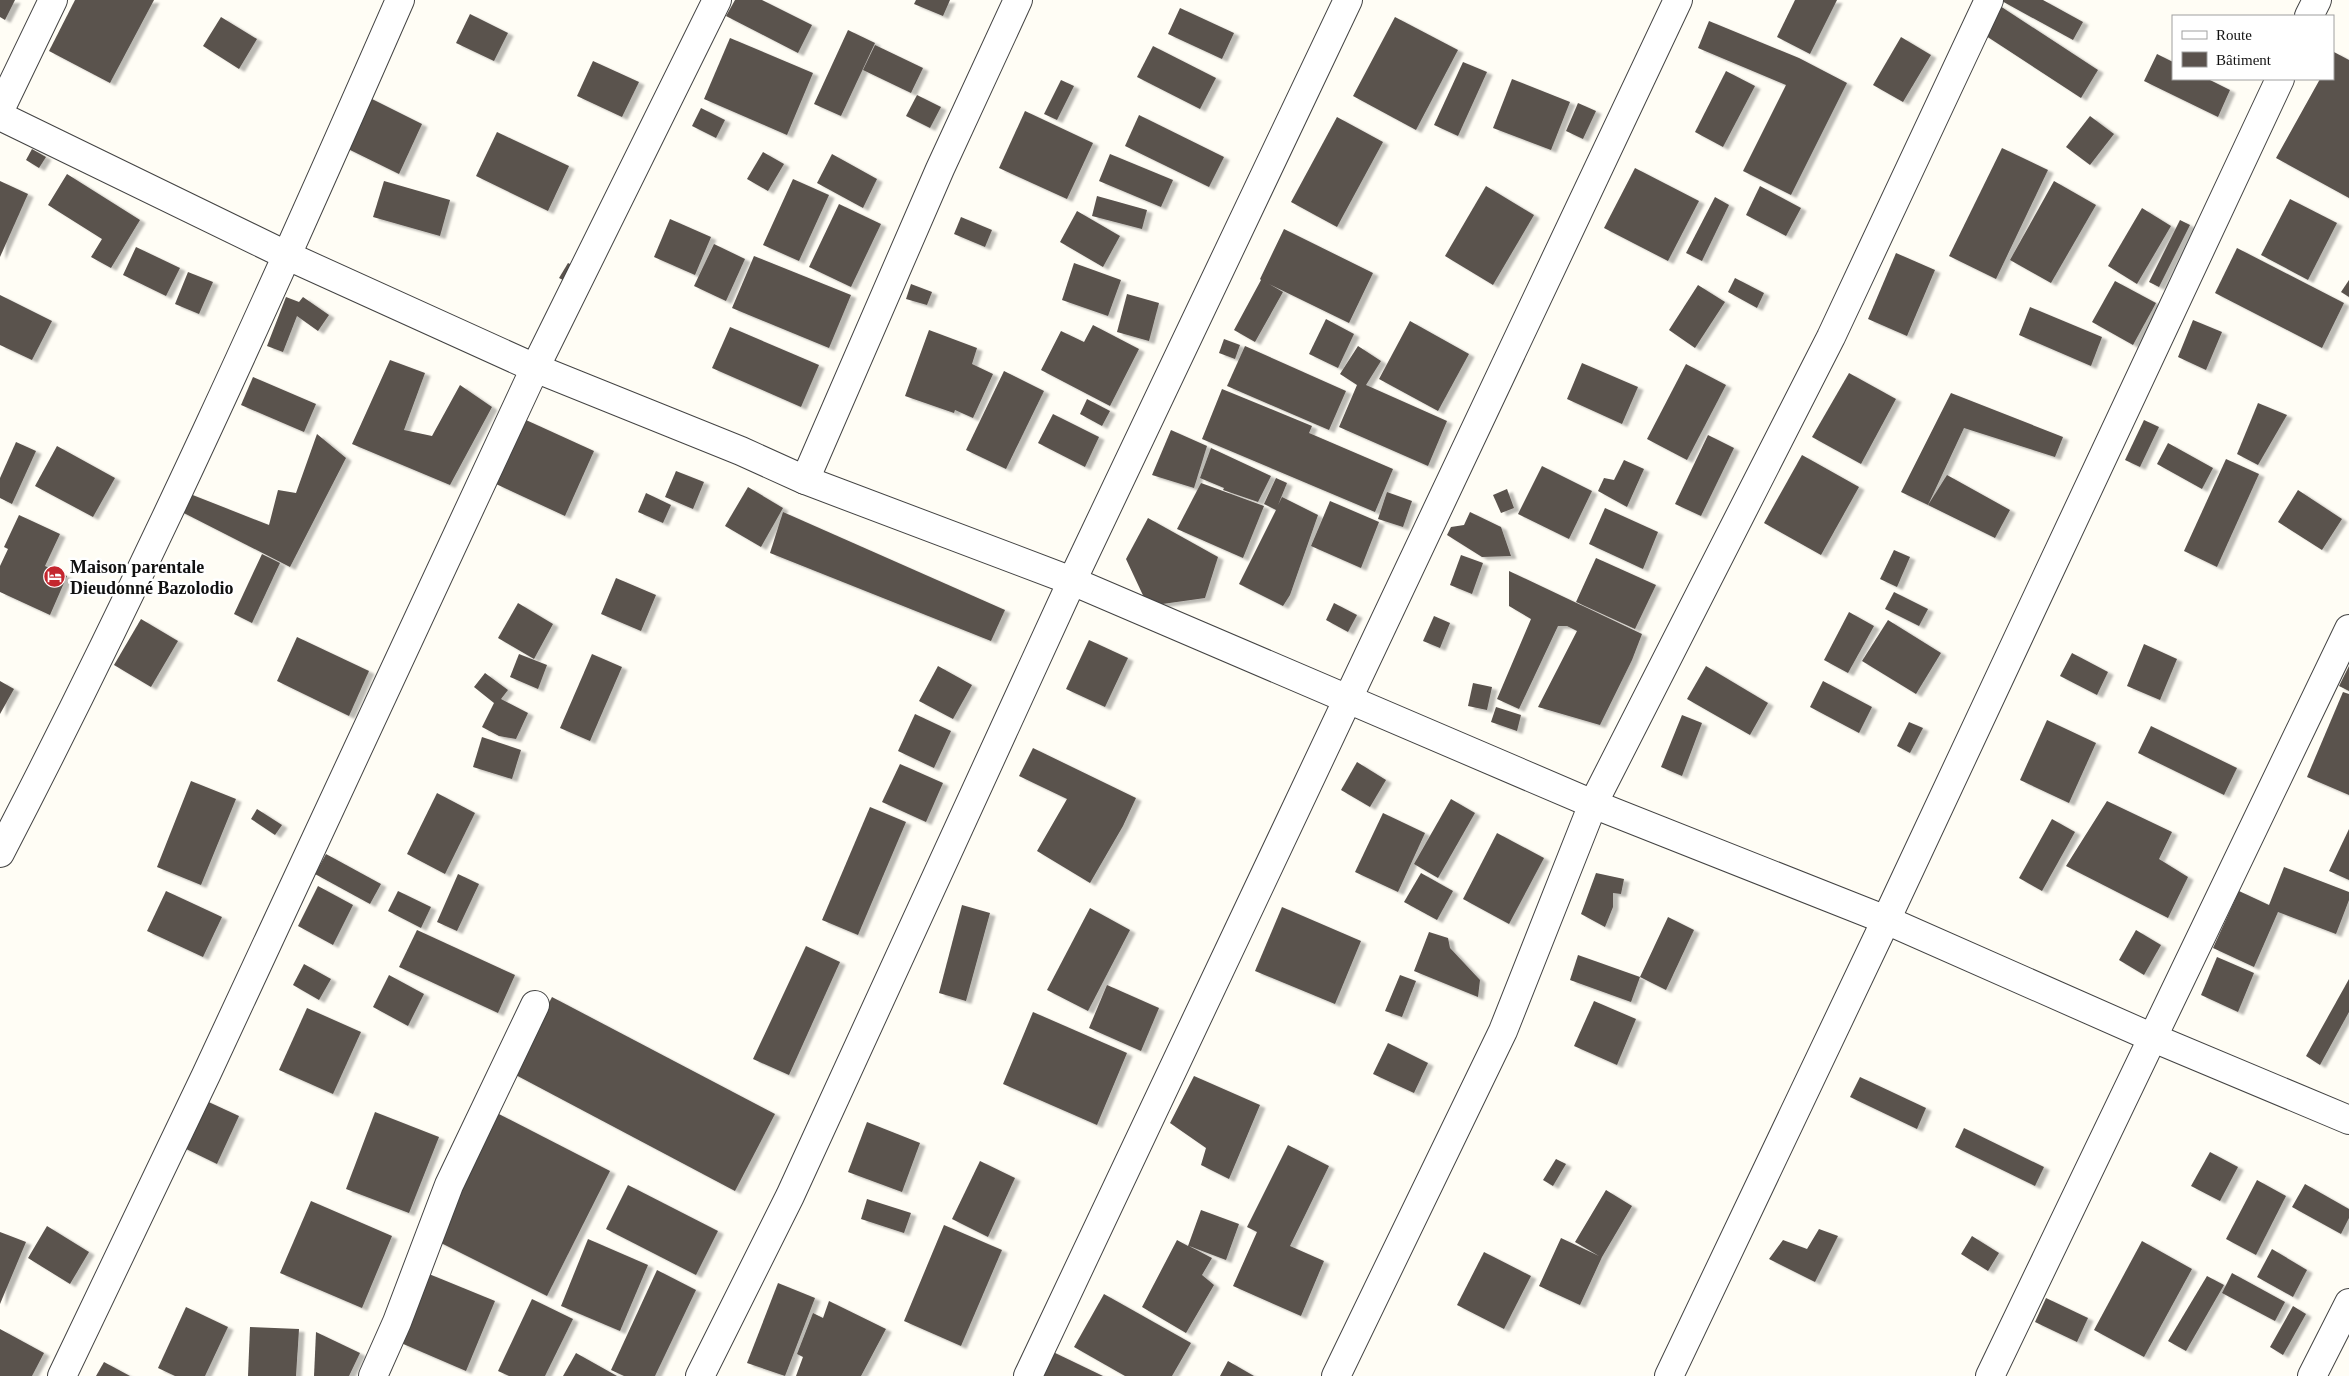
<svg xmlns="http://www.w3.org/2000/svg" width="2349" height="1376" viewBox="0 0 2349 1376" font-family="'Times New Roman',serif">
<defs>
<filter id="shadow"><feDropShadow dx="5.5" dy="3" stdDeviation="1" flood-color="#0004"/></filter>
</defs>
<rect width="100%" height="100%" fill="#fffdf5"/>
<g fill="#5a524d" filter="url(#shadow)">
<polygon points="0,0 15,0 5,20 0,17"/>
<polygon points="75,0 154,0 110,83 49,51"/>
<polygon points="735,0 762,0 812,25 798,53 726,16"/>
<polygon points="916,0 950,0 943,16 914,4"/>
<polygon points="1795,0 1837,0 1810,54 1777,37"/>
<polygon points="2000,0 2043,0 2083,22 2073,40"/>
<polygon points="1997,4 2098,70 2081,98 1980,32"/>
<polygon points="1180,8 1234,33 1222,59 1168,34"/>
<polygon points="470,14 508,33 494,61 456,43"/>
<polygon points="221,17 257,39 239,69 203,46"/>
<polygon points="1395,17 1458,50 1416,130 1353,96"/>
<polygon points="1709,21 1799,58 1847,83 1791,195 1743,171 1786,85 1698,48"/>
<polygon points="848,30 875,43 841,116 814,104"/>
<polygon points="1901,37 1931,55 1903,102 1873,85"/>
<polygon points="730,38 813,73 787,135 704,99"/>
<polygon points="875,45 923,68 911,93 863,70"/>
<polygon points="1153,46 1216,78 1200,109 1137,77"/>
<polygon points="2334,52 2349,60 2349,198 2276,158 2320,79 2333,79"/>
<polygon points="2157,54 2173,62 2173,79 2208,79 2230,90 2218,117 2144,81"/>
<polygon points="593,61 639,82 622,117 577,96"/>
<polygon points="1463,62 1487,72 1458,136 1434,125"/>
<polygon points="1726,71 1755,86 1723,147 1695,132"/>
<polygon points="1512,79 1570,102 1551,150 1493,128"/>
<polygon points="1061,80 1074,86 1057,120 1044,114"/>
<polygon points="917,95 941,107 930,128 906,116"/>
<polygon points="368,97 422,124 399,174 344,147"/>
<polygon points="1578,103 1596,111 1583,139 1566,131"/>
<polygon points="701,108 725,120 716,138 692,126"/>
<polygon points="1025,111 1093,143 1067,199 999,168"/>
<polygon points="1139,115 1224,157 1209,187 1125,146"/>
<polygon points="2090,116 2114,134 2090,165 2066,147"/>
<polygon points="1337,117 1383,142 1337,227 1291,202"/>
<polygon points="497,132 569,166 548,211 476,176"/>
<polygon points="2002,148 2048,170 1996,279 1949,256"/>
<polygon points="32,149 46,157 39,168 26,160"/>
<polygon points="763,152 784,164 768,191 747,179"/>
<polygon points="832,154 877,179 863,208 817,183"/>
<polygon points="1110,154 1173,180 1161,207 1099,181"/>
<polygon points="1635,168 1699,201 1668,261 1604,228"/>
<polygon points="67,174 140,220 111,268 91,257 102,239 48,205"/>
<polygon points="793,179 829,195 799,261 763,245"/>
<polygon points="0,181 28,194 0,257"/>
<polygon points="384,181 450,200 440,236 373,217"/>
<polygon points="2054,181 2096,205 2051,283 2010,260"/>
<polygon points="1486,186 1534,215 1493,285 1445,256"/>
<polygon points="1760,186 1801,208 1786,236 1746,215"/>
<polygon points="1097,196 1147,210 1142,229 1092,216"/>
<polygon points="1715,197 1729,205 1702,261 1686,253"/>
<polygon points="2290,199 2337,223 2308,280 2261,255"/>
<polygon points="839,204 881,224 851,287 809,267"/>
<polygon points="2142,208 2171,226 2137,284 2108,266"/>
<polygon points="1077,211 1120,236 1103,267 1060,242"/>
<polygon points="961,217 992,230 985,247 954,234"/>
<polygon points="670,219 711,237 695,275 654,257"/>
<polygon points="2180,220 2190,225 2159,287 2149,282"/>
<polygon points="1284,229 1373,273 1349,323 1269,284 1283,292 1255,342 1234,330 1261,280 1260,279"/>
<polygon points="714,244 745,259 726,301 694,286"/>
<polygon points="136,247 180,268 166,296 123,275"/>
<polygon points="2237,248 2344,303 2322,348 2215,293"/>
<polygon points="1896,253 1935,270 1907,336 1868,319"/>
<polygon points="754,256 851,295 829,348 732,308"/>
<polygon points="568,263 582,270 573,285 559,278"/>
<polygon points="1074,263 1121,280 1108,316 1062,300"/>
<polygon points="188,272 213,282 199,314 175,304"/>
<polygon points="1735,278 1764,293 1757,308 1728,292"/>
<polygon points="2349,280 2349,297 2341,292"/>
<polygon points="2115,281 2156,303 2133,345 2092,322"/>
<polygon points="911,284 932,292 927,305 906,299"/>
<polygon points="1698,285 1725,302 1695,348 1669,330"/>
<polygon points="1127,294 1159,303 1149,341 1117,332"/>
<polygon points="0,295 52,321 32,360 0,345"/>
<polygon points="286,297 299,302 303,297 329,315 318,331 297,316 283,352 267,346"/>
<polygon points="2030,307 2102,337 2091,366 2019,335"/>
<polygon points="1326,319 1354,334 1338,368 1309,354"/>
<polygon points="2193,320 2222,332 2206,370 2178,357"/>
<polygon points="1410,321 1469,354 1438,411 1379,379"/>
<polygon points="1093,325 1139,349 1110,406 1041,370 1061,331 1084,342"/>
<polygon points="730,327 819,365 801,407 712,368"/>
<polygon points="929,330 977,348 972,364 993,374 973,418 955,410 954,413 905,396"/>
<polygon points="1224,339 1240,345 1235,359 1219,353"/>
<polygon points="1245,346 1346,391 1329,430 1227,386"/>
<polygon points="1358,346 1381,361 1366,385 1447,421 1428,466 1339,427 1357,385 1340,374"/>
<polygon points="390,360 425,373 404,430 432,436 460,385 492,407 450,485 352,444"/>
<polygon points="1582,363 1638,387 1622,424 1567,399"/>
<polygon points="1686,364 1726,385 1687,460 1647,439"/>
<polygon points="1004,371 1044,391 1006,469 966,450"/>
<polygon points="1849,373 1896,399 1861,464 1812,437"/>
<polygon points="253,377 316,404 304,432 241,405"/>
<polygon points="1222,389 1312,426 1309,433 1393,469 1375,512 1202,439"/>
<polygon points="1951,393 2063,437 2055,457 1964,428 1928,505 1901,492"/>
<polygon points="1087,399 1110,411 1102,426 1080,414"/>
<polygon points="2258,403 2287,415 2258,465 2237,454"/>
<polygon points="1053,414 1099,437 1085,467 1038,443"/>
<polygon points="526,420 594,451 565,516 496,484"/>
<polygon points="2144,420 2159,427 2140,467 2125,460"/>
<polygon points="1171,430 1207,446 1194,488 1152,475"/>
<polygon points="317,434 346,458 290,567 174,508 185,492 269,525 278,490 296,493"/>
<polygon points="1708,435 1734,448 1701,516 1675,504"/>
<polygon points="16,442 36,451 12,504 0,498 0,478"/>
<polygon points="2168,443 2213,468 2202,489 2157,464"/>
<polygon points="57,446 115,478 93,517 35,486"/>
<polygon points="1211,448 1271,476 1258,502 1223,490 1224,488 1200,478"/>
<polygon points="1802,455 1859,487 1821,555 1764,523"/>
<polygon points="2226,459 2259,474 2217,567 2184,551"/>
<polygon points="1624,460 1644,469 1627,507 1598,491 1604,478 1614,480"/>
<polygon points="1542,466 1592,491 1569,539 1518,514"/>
<polygon points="676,471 704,482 693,509 665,497"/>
<polygon points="1947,475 2010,510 1995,538 1928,505"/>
<polygon points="1276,478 1287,483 1278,505 1282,497 1318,515 1290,595 1283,606 1239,584 1276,510 1264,504"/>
<polygon points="1201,483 1264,506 1243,558 1177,529"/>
<polygon points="748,487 783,508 761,547 725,526"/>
<polygon points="1507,489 1514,508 1501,513 1493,495"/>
<polygon points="2298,490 2342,519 2322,550 2278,522"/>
<polygon points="1387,492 1412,501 1403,527 1378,519"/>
<polygon points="646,493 671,505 663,523 638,512"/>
<polygon points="1330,501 1379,522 1361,568 1311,546"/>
<polygon points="1605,508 1658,532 1643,569 1589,544"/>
<polygon points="783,512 1005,610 991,641 770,553"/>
<polygon points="1470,512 1501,527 1511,556 1482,557 1447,535 1451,527 1464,525"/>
<polygon points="19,515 60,534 45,566 67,576 50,615 0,592 0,566 8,549 4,547"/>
<polygon points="1148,518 1218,557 1205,598 1148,606 1126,559"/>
<polygon points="1894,550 1910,557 1897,587 1880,579"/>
<polygon points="262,554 280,563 252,623 234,614"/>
<polygon points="1461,555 1483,563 1472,594 1450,585"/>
<polygon points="1596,558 1656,585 1635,629 1576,602"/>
<polygon points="1509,571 1642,634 1632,660 1600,725 1538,707 1577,631 1567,626 1558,626 1519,709 1497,699 1531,619 1509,606"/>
<polygon points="616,578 656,595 641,631 601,614"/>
<polygon points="1894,592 1928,609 1919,626 1885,609"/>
<polygon points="518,603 553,624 534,659 498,638"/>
<polygon points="1334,603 1357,615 1348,632 1326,620"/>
<polygon points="1849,612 1874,626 1848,673 1824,660"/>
<polygon points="1434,616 1450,623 1440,648 1423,641"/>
<polygon points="141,619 178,641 151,687 114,665"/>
<polygon points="1888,620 1941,653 1916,694 1862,661"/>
<polygon points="297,637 369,671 349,716 277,681"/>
<polygon points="1089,640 1128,658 1105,707 1066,689"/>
<polygon points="2144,644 2177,659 2160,700 2127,686"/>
<polygon points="2072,653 2108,672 2097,695 2060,676"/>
<polygon points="519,654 547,665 538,689 510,677"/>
<polygon points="592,654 622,667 590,741 560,728"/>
<polygon points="938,666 972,685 953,719 919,701"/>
<polygon points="1706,666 1768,703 1750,735 1687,699"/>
<polygon points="2349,666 2349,691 2339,686"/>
<polygon points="485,673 508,690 501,699 528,713 516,739 499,736 482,727 494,703 474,687"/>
<polygon points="0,681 14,689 0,714"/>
<polygon points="1823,681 1872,707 1859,733 1810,707"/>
<polygon points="1473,683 1492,687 1487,710 1468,706"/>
<polygon points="2343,692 2349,694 2349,795 2307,777"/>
<polygon points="1496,707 1521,715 1517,731 1491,722"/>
<polygon points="915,714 951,731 934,768 898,751"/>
<polygon points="1682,715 1702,723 1682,776 1661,767"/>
<polygon points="2047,720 2096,743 2069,803 2020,780"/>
<polygon points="1909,722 1923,728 1910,753 1897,746"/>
<polygon points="2151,726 2237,768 2224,795 2138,753"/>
<polygon points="482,737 521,750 512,779 473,767"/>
<polygon points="1033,748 1136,798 1123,826 1090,883 1037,851 1067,799 1019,776"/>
<polygon points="1357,762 1386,780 1370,807 1341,790"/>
<polygon points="900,764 943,783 926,822 882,802"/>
<polygon points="191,781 236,799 201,885 157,867"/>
<polygon points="437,793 475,813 445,874 407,854"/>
<polygon points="1451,799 1475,813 1438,878 1414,864"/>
<polygon points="2107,801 2172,832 2159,859 2188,877 2168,918 2066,866"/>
<polygon points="870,807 906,822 858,935 822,920"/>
<polygon points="257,809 282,825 275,835 251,819"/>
<polygon points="1383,813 1425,833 1398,892 1355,872"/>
<polygon points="2052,819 2075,832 2042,891 2019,878"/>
<polygon points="2349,829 2349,880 2329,871"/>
<polygon points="1497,833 1544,858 1509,924 1463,899"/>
<polygon points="326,854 381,884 370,904 315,874"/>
<polygon points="2284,867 2349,892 2349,900 2336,934 2278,912 2254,967 2213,948 2239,891 2269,905"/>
<polygon points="1421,873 1453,891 1437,920 1404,902"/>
<polygon points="1596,873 1624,879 1621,894 1613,893 1613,907 1605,927 1581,914"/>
<polygon points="458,874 479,884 457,931 437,922"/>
<polygon points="318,886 353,905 333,945 298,926"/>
<polygon points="166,891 222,917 203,957 147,931"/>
<polygon points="398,891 431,907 421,928 388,911"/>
<polygon points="962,905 990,913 966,1001 939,993"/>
<polygon points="1282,907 1361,941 1335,1004 1255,971"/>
<polygon points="1090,908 1130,930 1088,1011 1047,990"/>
<polygon points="1668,917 1694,930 1666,990 1640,977"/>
<polygon points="417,930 515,975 498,1013 399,967"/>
<polygon points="2136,930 2161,945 2144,975 2119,960"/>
<polygon points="1429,932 1448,938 1450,948 1480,980 1478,997 1414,971"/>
<polygon points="806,946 840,962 789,1075 753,1059"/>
<polygon points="1578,955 1640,977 1631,1002 1570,980"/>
<polygon points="2217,957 2254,973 2238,1012 2201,995"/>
<polygon points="304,964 331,979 319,1000 293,985"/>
<polygon points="389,975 424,994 408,1026 373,1007"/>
<polygon points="1400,975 1416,981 1402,1017 1385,1011"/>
<polygon points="2349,979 2349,1012 2320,1065 2306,1056"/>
<polygon points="1107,985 1159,1008 1141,1051 1089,1028"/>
<polygon points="552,997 775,1114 735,1191 512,1073"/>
<polygon points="1594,1001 1636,1019 1617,1065 1574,1046"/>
<polygon points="307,1008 361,1032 333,1094 279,1070"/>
<polygon points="1033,1012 1127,1053 1097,1125 1003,1084"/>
<polygon points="1388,1043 1428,1063 1414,1093 1373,1074"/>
<polygon points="1194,1076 1260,1105 1229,1179 1201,1165 1206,1148 1170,1123"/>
<polygon points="1860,1077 1926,1108 1917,1129 1850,1097"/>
<polygon points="200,1098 239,1116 217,1164 178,1145"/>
<polygon points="375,1112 439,1137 409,1213 346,1189"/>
<polygon points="497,1113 610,1171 547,1296 433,1239"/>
<polygon points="867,1122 920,1143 902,1192 848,1172"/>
<polygon points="1964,1128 2044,1167 2035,1186 1955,1147"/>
<polygon points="1288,1145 1329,1166 1290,1246 1324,1261 1301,1316 1233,1286 1257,1232 1247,1227"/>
<polygon points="2210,1152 2238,1167 2220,1201 2191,1186"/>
<polygon points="1556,1159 1566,1164 1553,1186 1543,1180"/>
<polygon points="980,1161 1015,1178 988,1237 952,1219"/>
<polygon points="2257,1180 2286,1196 2256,1255 2226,1239"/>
<polygon points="2305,1184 2349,1209 2349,1218 2341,1234 2292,1207"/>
<polygon points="628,1185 718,1231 696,1275 606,1229"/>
<polygon points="1606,1190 1632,1206 1602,1257 1580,1305 1539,1286 1561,1238 1599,1256 1575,1242"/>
<polygon points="867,1199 911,1213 904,1233 861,1219"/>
<polygon points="311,1201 392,1236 362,1308 280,1273"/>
<polygon points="1201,1210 1239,1224 1226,1260 1189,1246 1212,1258 1202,1275 1214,1285 1186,1333 1142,1307 1177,1240 1188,1246"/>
<polygon points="944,1225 1002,1250 961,1346 904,1321"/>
<polygon points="47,1226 89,1252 70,1284 28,1258"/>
<polygon points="1819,1229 1838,1236 1815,1282 1769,1259 1783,1240 1807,1249"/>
<polygon points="0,1232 26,1242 0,1304"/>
<polygon points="1972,1236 1999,1253 1988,1271 1961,1254"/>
<polygon points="588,1239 648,1265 620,1331 561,1306"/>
<polygon points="2142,1241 2192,1269 2144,1357 2094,1330"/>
<polygon points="2272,1249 2307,1270 2293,1297 2257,1277"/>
<polygon points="1484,1252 1531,1276 1504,1329 1457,1305"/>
<polygon points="657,1270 696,1290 655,1376 624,1376 611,1370"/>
<polygon points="2232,1273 2285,1302 2275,1321 2222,1293"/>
<polygon points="429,1274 495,1301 466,1371 401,1343"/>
<polygon points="2207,1276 2224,1285 2186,1351 2168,1341"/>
<polygon points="778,1283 815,1298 785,1376 747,1363"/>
<polygon points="1104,1294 1191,1343 1172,1376 1125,1376 1074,1347"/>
<polygon points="2046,1298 2088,1318 2077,1342 2035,1322"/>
<polygon points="532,1299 573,1319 545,1376 509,1376 498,1371"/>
<polygon points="829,1301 886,1329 861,1376 796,1376 803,1357 797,1354 813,1313 823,1318"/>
<polygon points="2293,1306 2306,1314 2283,1355 2270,1347"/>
<polygon points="186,1307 228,1327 205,1376 175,1376 158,1368"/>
<polygon points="250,1327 299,1329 296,1376 248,1376"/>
<polygon points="0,1329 44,1353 32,1376 0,1376"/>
<polygon points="316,1332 360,1353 349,1376 314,1376"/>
<polygon points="1051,1351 1103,1376 1039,1376"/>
<polygon points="576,1353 617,1376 563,1376"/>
<polygon points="1228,1361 1254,1376 1220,1376"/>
<polygon points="104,1362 130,1376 96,1376"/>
</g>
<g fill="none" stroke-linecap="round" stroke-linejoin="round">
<defs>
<g id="minor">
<polyline points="2309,16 2317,0"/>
<polyline points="0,110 53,0"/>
<polyline points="0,116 288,256 535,368 741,451 805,480 1072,581 1593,804 1886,920 2151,1037 2349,1120"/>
<polyline points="805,480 940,169 1018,0"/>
<path d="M0 853C145 574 274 288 400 0"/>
<polyline points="62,1376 206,1075 535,368 717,0"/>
<polyline points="373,1376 397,1322 449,1185 535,1005"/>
<polyline points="700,1376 790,1196 1072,581 1348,0"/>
<polyline points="1028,1376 1678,0"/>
<polyline points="1336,1376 1503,1031 1593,804 1831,337 1989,0"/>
<polyline points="1669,1376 1886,920 2280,79"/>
<polyline points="1990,1376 2349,629"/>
<polyline points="2312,1376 2349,1303"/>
</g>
</defs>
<use href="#minor" stroke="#444" stroke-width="30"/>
<use href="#minor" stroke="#fff" stroke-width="28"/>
</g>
<defs>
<symbol id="hotel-disc" viewBox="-11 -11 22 22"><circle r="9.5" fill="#c4262e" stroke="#fff"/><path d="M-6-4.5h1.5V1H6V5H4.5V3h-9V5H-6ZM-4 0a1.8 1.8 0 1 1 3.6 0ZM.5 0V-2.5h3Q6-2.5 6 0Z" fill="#fff"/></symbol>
</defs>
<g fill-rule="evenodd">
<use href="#hotel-disc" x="42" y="564" width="25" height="25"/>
</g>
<g text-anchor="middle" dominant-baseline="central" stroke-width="5" stroke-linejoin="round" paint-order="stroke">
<g font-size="18" font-weight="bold" fill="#111" stroke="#fff" text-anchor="start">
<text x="70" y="567">Maison parentale<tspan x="70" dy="21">Dieudonné Bazolodio</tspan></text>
</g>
</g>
<rect x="2172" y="15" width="162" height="65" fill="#ffffff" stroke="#a0a0a0"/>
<rect x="2182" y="31" width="25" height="8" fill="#ffffff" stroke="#a0a0a0"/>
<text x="2216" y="40" font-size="15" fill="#111111">Route</text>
<rect x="2182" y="52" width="25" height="15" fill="#5a524d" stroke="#a0a0a0"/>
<text x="2216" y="65" font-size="15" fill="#111111">Bâtiment</text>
</svg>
